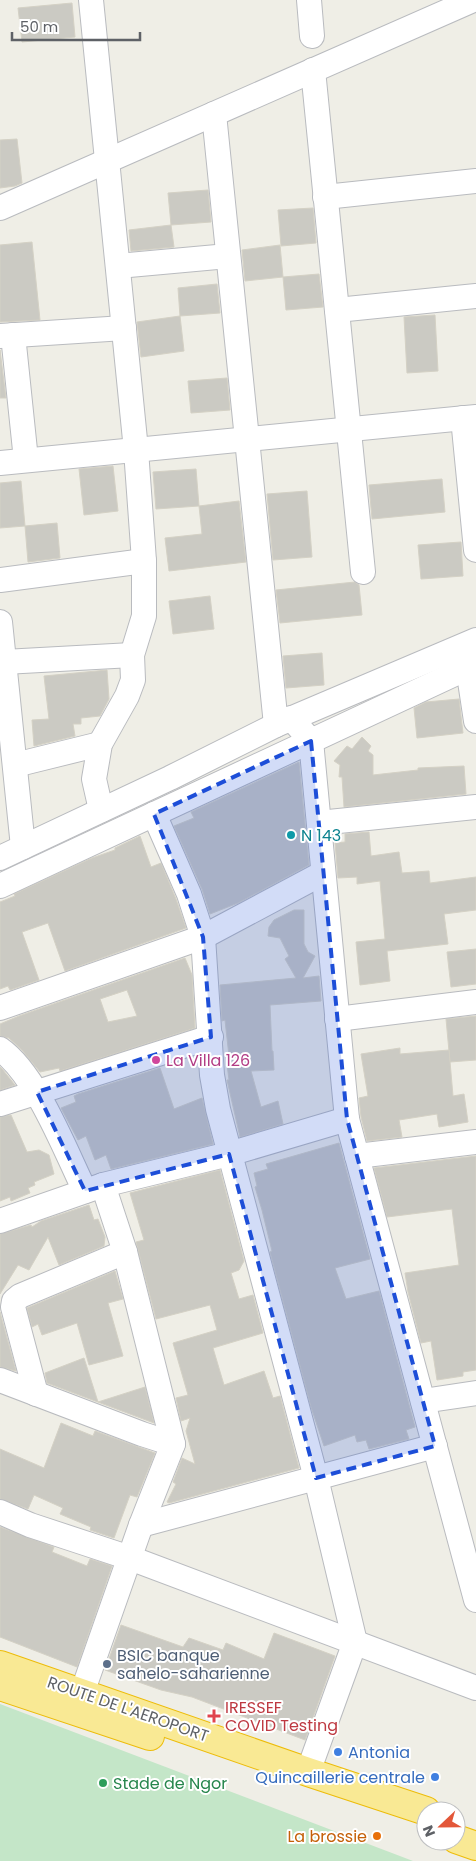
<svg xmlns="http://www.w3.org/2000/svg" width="476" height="1861" viewBox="0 0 476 1861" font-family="Poppins,sans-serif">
<rect width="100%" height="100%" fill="#efeee6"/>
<polygon fill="#c4e6c8" points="0,1704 413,1861 0,1861"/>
<g fill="#cbcac3" stroke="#d4d1c5" fill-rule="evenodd">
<polygon points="72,3 75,37 22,42 18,8"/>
<polygon points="17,139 22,183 15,186 0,188 0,140"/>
<polygon points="208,190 211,222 171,225 168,193"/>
<polygon points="313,208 316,243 281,246 278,210"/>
<polygon points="171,225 174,247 131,251 129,230"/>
<polygon points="32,242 40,320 0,322 0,245"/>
<polygon points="280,245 283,277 245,281 242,250"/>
<polygon points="319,274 323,307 286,310 283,277"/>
<polygon points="217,284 220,313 180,316 178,288"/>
<polygon points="435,315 438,371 407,373 404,317"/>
<polygon points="180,316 184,351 141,357 137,322"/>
<polygon points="0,350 6,398 0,398"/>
<polygon points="227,378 230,410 191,413 188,381"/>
<polygon points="113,466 118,511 84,515 79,469"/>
<polygon points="196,469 199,506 156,509 153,472"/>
<polygon points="442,479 445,512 372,519 369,485"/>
<polygon points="21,481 25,526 0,528 0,483"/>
<polygon points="307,491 312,557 273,560 267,494"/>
<polygon points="239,501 246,562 169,571 165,538 202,534 199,506"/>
<polygon points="57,523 60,558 28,562 25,526"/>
<polygon points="461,542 463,576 421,579 418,545"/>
<polygon points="355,582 359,585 362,615 280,623 276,590"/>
<polygon points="210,596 214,629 173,634 169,601"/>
<polygon points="322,653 324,685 286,688 283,656"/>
<polygon points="107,670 109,699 100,716 81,718 81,724 73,724 75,736 34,746 32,720 49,719 44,676"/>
<polygon points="459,699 463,733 417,738 414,708 426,702"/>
<polygon points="362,737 371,746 368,751 373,755 373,775 418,770 418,768 464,766 466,794 344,807 342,777 339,777 340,765 334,761 347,746 352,749"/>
<polygon points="299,762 309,865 238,903 210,914 202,889 174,826 194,818 191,812"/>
<polygon points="369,832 371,856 399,852 402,873 429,871 430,883 476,877 476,910 444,914 448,944 387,951 390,981 360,985 356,942 385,939 380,881 357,884 357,877 338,878 335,843 345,842 345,834"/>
<polygon points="140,836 151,867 161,863 176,899 186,928 65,971 48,923 22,932 39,980 10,990 8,986 0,989 0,902 15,896 14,894 92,858 115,850 115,848"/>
<polygon points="294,910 304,910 304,944 308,952 315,956 303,978 319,976 321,1001 270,1005 272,1051 273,1051 274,1070 251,1071 261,1107 278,1101 283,1124 240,1137 227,1080 229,1080 226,1056 229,1056 225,1020 222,1021 220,985 296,978 285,959 289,956 280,938 268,936 269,927 274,920"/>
<polygon points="476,949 476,984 451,987 447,952"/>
<path d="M185 958 192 975 195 1028 60 1071 59 1068 40 1072 22 1050 9 1038 0 1036V1024L19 1016ZM127 990 137 1016 108 1022 100 999Z"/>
<polygon points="476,1016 476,1060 450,1062 446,1019"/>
<polygon points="400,1048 400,1054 449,1050 453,1096 464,1094 468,1122 439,1127 437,1114 399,1120 402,1137 367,1141 361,1117 359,1098 368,1096 361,1054"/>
<polygon points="0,1067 3,1070 15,1085 0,1090"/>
<polygon points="160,1068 174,1109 202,1098 213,1144 111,1169 106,1155 95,1160 86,1136 78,1140 61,1108 76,1102 74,1096 78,1094"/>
<polygon points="11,1115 27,1152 39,1150 49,1155 54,1174 34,1182 35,1185 28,1188 30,1193 11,1201 10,1197 0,1201 0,1117"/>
<polygon points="339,1143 370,1259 335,1268 346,1299 379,1291 415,1427 406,1430 409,1439 369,1449 366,1440 357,1442 355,1435 324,1446 311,1407 270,1252 272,1251 262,1210 255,1187 257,1186 254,1173 268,1169 266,1164"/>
<polygon points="476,1156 476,1370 463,1372 463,1376 437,1380 431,1341 421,1343 408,1292 405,1273 459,1265 452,1209 387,1217 374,1168"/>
<polygon points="220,1170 244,1261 239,1270 231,1273 239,1299 253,1295 263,1333 213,1348 224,1385 264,1371 273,1398 280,1396 299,1468 169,1503 167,1502 176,1484 173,1482 182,1458 195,1464 186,1431 190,1418 181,1421 176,1398 188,1395 173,1343 217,1330 210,1305 156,1319 136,1242 144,1240 130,1193"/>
<polygon points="89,1205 94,1220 98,1219 105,1237 104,1246 59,1265 48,1237 29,1270 18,1265 0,1294 0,1234 31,1225 32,1227 41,1221"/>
<polygon points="115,1271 123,1299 108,1303 123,1356 89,1365 77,1323 42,1335 38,1324 32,1327 27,1308"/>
<polygon points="0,1312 16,1371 0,1367"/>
<polygon points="84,1358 98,1402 145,1387 154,1423 47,1383 45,1373"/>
<polygon points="61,1423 93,1436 95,1431 155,1453 137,1497 130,1495 114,1538 90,1530 91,1527 60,1514 63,1508 34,1495 28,1509 0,1499 0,1449 44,1468"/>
<polygon points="0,1527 54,1547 52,1552 87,1566 90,1559 112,1566 77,1667 0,1637"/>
<polygon points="121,1625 183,1647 189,1638 223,1650 226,1643 264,1659 274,1633 335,1656 305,1740 192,1697 161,1690 105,1670"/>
</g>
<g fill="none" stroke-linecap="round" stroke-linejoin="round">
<defs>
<g id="minor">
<polyline points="91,0 136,450 144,561 144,616 132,655 133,680 127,696 100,744 94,779 101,810"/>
<polyline points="309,0 312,36"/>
<polyline points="313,70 363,572"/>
<polyline points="214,114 276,725"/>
<polyline points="325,197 476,181"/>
<polyline points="0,208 473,0"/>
<polyline points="118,266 228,256"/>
<polyline points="337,310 476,296"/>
<polyline points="13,335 26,460"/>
<polyline points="0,336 124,328"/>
<polyline points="463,418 476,550"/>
<polyline points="0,463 476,417"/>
<polyline points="0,580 144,561"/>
<polyline points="0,622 23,847"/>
<polyline points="4,662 132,655"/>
<polyline points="468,668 476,721"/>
<polyline points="291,718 311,741 347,1119 476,1600"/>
<polyline points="15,765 100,744"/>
<polyline points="154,814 189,894 203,937 212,1075 218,1109 316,1478 355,1642 308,1772"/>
<polyline points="319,823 476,807"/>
<polyline points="0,858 170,778 276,725 476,640"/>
<polyline points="0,886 476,664"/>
<polyline points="0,1008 203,937 323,873"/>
<polyline points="337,1019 476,1002"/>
<path d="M0 1049C36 1074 65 1150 85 1191"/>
<polyline points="0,1104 211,1037"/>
<polyline points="357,1156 476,1142"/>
<polyline points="0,1221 103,1185 229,1154 347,1119"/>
<polyline points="0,1380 142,1434 173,1444"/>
<polyline points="36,1394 13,1307 14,1301 20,1296 125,1252"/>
<polyline points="423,1401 476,1393"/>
<polyline points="0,1512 30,1525 130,1558 476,1688"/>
<polyline points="141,1525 435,1446"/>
<polyline points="82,1693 141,1525 173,1444 125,1252 103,1185"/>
</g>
<g id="highway">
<polyline points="0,1665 308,1772 426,1811"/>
<polyline points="0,1686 150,1736"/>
<polyline points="456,1839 476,1846"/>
</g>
</defs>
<use href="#minor" stroke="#b9bbbf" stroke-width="26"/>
<use href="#highway" stroke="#edbc09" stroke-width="30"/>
<use href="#minor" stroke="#fff" stroke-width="24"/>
<use href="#highway" stroke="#f9e994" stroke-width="28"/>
</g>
<path fill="#1d4ed8" fill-opacity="0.2" stroke="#1d4ed8" stroke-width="4" stroke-dasharray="10 6" stroke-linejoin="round" d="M311 741 347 1119 435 1446 316 1478 229 1154 85 1191 37 1092 211 1037 203 937 154 814Z"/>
<circle fill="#0f9aa8" stroke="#fff" stroke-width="2" cx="291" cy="835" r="5"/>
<circle fill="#d1479c" stroke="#fff" stroke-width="2" cx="156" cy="1060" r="5"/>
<circle fill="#5c6f8a" stroke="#fff" stroke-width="2" cx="107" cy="1664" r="5"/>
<path fill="#e0444e" stroke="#fff" stroke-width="2" d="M211.5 1708.5h5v5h5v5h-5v5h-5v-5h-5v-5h5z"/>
<g fill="#3f7fe0" stroke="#fff" stroke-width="2">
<circle cx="338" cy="1752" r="5"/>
<circle cx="435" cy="1777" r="5"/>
</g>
<circle fill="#2e9e5b" stroke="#fff" stroke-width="2" cx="103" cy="1783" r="5"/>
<circle fill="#e8710a" stroke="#fff" stroke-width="2" cx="377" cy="1836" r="5"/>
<g text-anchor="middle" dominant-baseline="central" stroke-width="4" stroke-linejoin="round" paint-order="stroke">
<g font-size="16" fill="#0d838f" stroke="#fff" text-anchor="start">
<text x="301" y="835">N 143</text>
</g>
<g font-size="16" fill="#b23c85" stroke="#fff" text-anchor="start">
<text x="166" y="1060">La Villa 126</text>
</g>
<g font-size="16" fill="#4e5e75" stroke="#fff" text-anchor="start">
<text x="117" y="1655">BSIC banque<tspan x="117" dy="18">sahelo-saharienne</tspan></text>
</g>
<g font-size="16" fill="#be3a42" stroke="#fff" text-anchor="start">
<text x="225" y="1707">IRESSEF<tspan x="225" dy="18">COVID Testing</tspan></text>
</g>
<g font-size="16" fill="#5e6166" stroke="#fff">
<text transform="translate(128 1709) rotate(19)">ROUTE DE L'AEROPORT</text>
</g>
<g font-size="16" fill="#366cbe" stroke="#fff" text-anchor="start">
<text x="348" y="1752">Antonia</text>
<text x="425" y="1777" text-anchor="end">Quincaillerie centrale</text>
</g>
<g font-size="16" fill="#27864d" stroke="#fff" text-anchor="start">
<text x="113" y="1783">Stade de Ngor</text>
</g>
<g font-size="16" fill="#c56008" stroke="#fff" text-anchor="end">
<text x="367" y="1836">La brossie</text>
</g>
</g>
<g transform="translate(441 1826) rotate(248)"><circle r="24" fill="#ffffff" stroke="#bfc0c2"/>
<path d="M0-4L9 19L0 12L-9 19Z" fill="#e35739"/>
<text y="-8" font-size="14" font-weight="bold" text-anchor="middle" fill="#5e6166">N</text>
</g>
<path d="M12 32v8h128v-8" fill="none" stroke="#5e6166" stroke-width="2.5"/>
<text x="20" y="32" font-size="15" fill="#5e6166" stroke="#ffffff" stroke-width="4" paint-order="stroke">50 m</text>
</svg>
